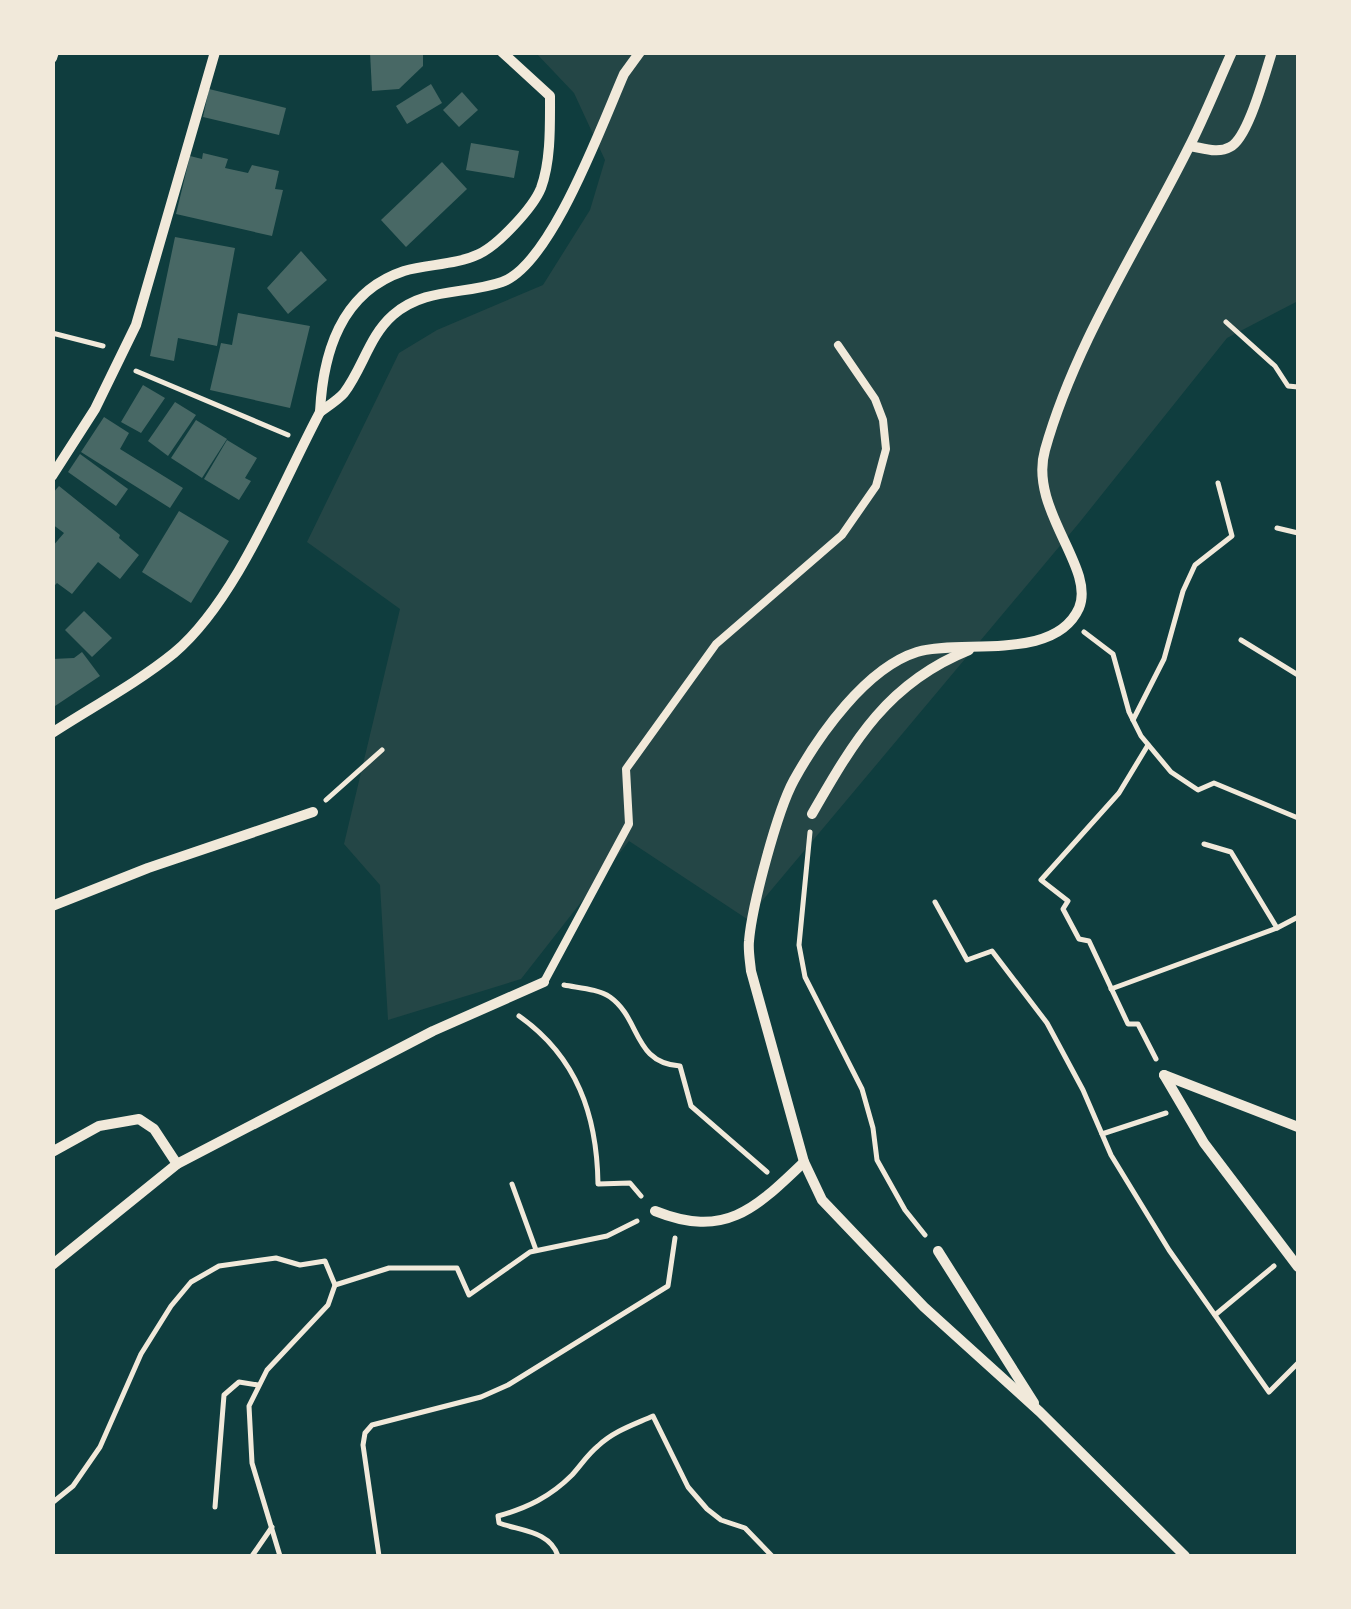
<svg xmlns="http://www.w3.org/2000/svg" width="1351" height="1609" viewBox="0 0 1351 1609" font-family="'Space Grotesk',sans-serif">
<rect width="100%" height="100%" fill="#0f3d3e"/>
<polygon fill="#244646" points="536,53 1298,53 1298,301 1227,338 1079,523 747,919 629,841 521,979 388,1020 380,885 344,844 400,609 307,542 399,353 437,330 543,285 590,210 605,160 574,93"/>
<g fill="#486865">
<polygon points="370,52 423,52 423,66 399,89 372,91"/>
<polygon points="431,84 442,103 407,124 396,106"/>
<polygon points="209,89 286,108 279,135 203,117"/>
<polygon points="462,92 478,110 459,127 443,110"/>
<polygon points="471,143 519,151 514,178 466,170"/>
<polygon points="203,153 228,159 225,168 248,173 252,165 279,171 275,189 283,190 272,236 176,214 190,156 202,159"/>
<polygon points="442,162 467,189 406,247 381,220"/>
<polygon points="175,237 235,248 217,346 178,338 174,361 150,356"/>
<polygon points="301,251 327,280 288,314 267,288"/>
<polygon points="238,313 310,326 290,408 210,390 221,343 232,345"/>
<polygon points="143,385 165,398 141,433 121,422"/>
<polygon points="175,402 196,415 168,456 148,441"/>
<polygon points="104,417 129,433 120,449 183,488 170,508 81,452"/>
<polygon points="196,420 227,439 202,478 171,458"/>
<polygon points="227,440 257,458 245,478 251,481 239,500 204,479"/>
<polygon points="80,454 128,489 116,506 68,472"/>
<polygon points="59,486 120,535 119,538 139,555 120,579 98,562 72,594 57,583 52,588 52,547 64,533 52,524 52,494"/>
<polygon points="179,511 229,541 191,603 142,572"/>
<polygon points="84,611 112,638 92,657 65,630"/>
<polygon points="82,652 100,676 52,708 52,659 74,658"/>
</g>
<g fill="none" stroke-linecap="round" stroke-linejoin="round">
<g stroke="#f1e9da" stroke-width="5">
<polyline points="1226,322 1275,366 1288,386 1298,387"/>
<polyline points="52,333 103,346"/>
<polyline points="136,371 288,435"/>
<polyline points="1277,528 1298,533"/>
<polyline points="1084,632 1113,654 1129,712 1141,736 1171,772 1198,790 1214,783 1298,818"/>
<polyline points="1241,640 1298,675"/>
<polyline points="1133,720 1164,659 1183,591 1195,565 1232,536 1218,483"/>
<polyline points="1148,745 1119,793 1041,880 1068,901 1063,909 1079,939 1089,941 1128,1024 1138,1024 1156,1059"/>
<polyline points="326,800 382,750"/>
<polyline points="810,832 799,945 805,977 862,1089 873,1128 877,1160 905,1210 925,1235"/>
<polyline points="1204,844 1231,852 1277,928"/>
<polyline points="935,902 967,960 992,951 1047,1023 1083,1090 1111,1155 1169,1250 1269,1392 1298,1363"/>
<path d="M564 985C579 988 598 989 610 997 641 1019 633 1063 680 1066L691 1106 767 1172"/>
<polyline points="1111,989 1277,928 1298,917"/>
<path d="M519 1016C577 1057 597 1115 598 1184L630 1183 641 1196"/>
<polyline points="1102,1134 1166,1113"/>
<polyline points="512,1184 536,1250"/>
<polyline points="1215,1315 1274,1266"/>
<polyline points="52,1503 73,1486 100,1447 141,1354 171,1306 191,1282 219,1266 276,1258 300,1265 325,1261 335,1285 389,1268 457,1268 469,1295 530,1252 607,1236 637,1221"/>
<polyline points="215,1507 224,1395 239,1382 258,1385"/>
<polyline points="252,1556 272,1527"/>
<polyline points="280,1556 252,1463 249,1406 267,1370 328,1305 335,1285"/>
<polyline points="379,1556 363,1445 365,1433 372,1425 481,1397 508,1385 668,1286 675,1238"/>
<path d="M558 1556C550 1531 521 1531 499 1523L498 1516C527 1508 550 1497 572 1475 581 1465 588 1454 598 1446 614 1431 633 1425 653 1416L688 1487 707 1509 721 1520 745 1528 772 1556"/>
</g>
<polyline stroke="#f1e9da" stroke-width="8" points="544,982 629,824 626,769 716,644 842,535 876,486 886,449 883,420 875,399 838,345"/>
<g stroke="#f1e9da" stroke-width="10">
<polyline points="52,58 54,52"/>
<path d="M1190 146C1203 148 1218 154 1230 147 1248 139 1265 73 1272 52"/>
<path d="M320 412C323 352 341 292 404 271 428 264 456 265 479 254 498 245 533 208 541 188 551 161 550 125 550 96L502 52"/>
<polyline points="52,476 95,409 136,325 215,52"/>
<path d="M52 733C92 707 137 683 174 653 237 600 281 485 320 412 328 406 338 400 344 393 363 368 369 336 393 315 425 287 465 295 502 282 551 265 602 124 624 74L640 52"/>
<path d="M812 814C854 741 887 683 969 650"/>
<polyline points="52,906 148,868 313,812"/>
<polyline points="1164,1075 1204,1143 1298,1267"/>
<polyline points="1164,1075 1298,1127"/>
<polyline points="52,1152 99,1126 139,1119 154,1129 177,1164"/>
<path d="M655 1211C725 1239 755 1209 804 1162"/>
<polyline points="938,1251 1034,1403"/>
<polyline points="52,1265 177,1164 433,1031 544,982"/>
<path d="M1185 1556 1040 1412 924 1307 822 1200 804 1162 751 971C750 961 748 950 749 941 752 906 777 811 794 780 819 735 866 668 917 652 962 639 1055 662 1079 608 1096 568 1028 509 1045 450 1075 343 1139 247 1188 149 1204 118 1217 85 1232 52"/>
</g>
</g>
<rect width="1351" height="1609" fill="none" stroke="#f1e9da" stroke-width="110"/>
</svg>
